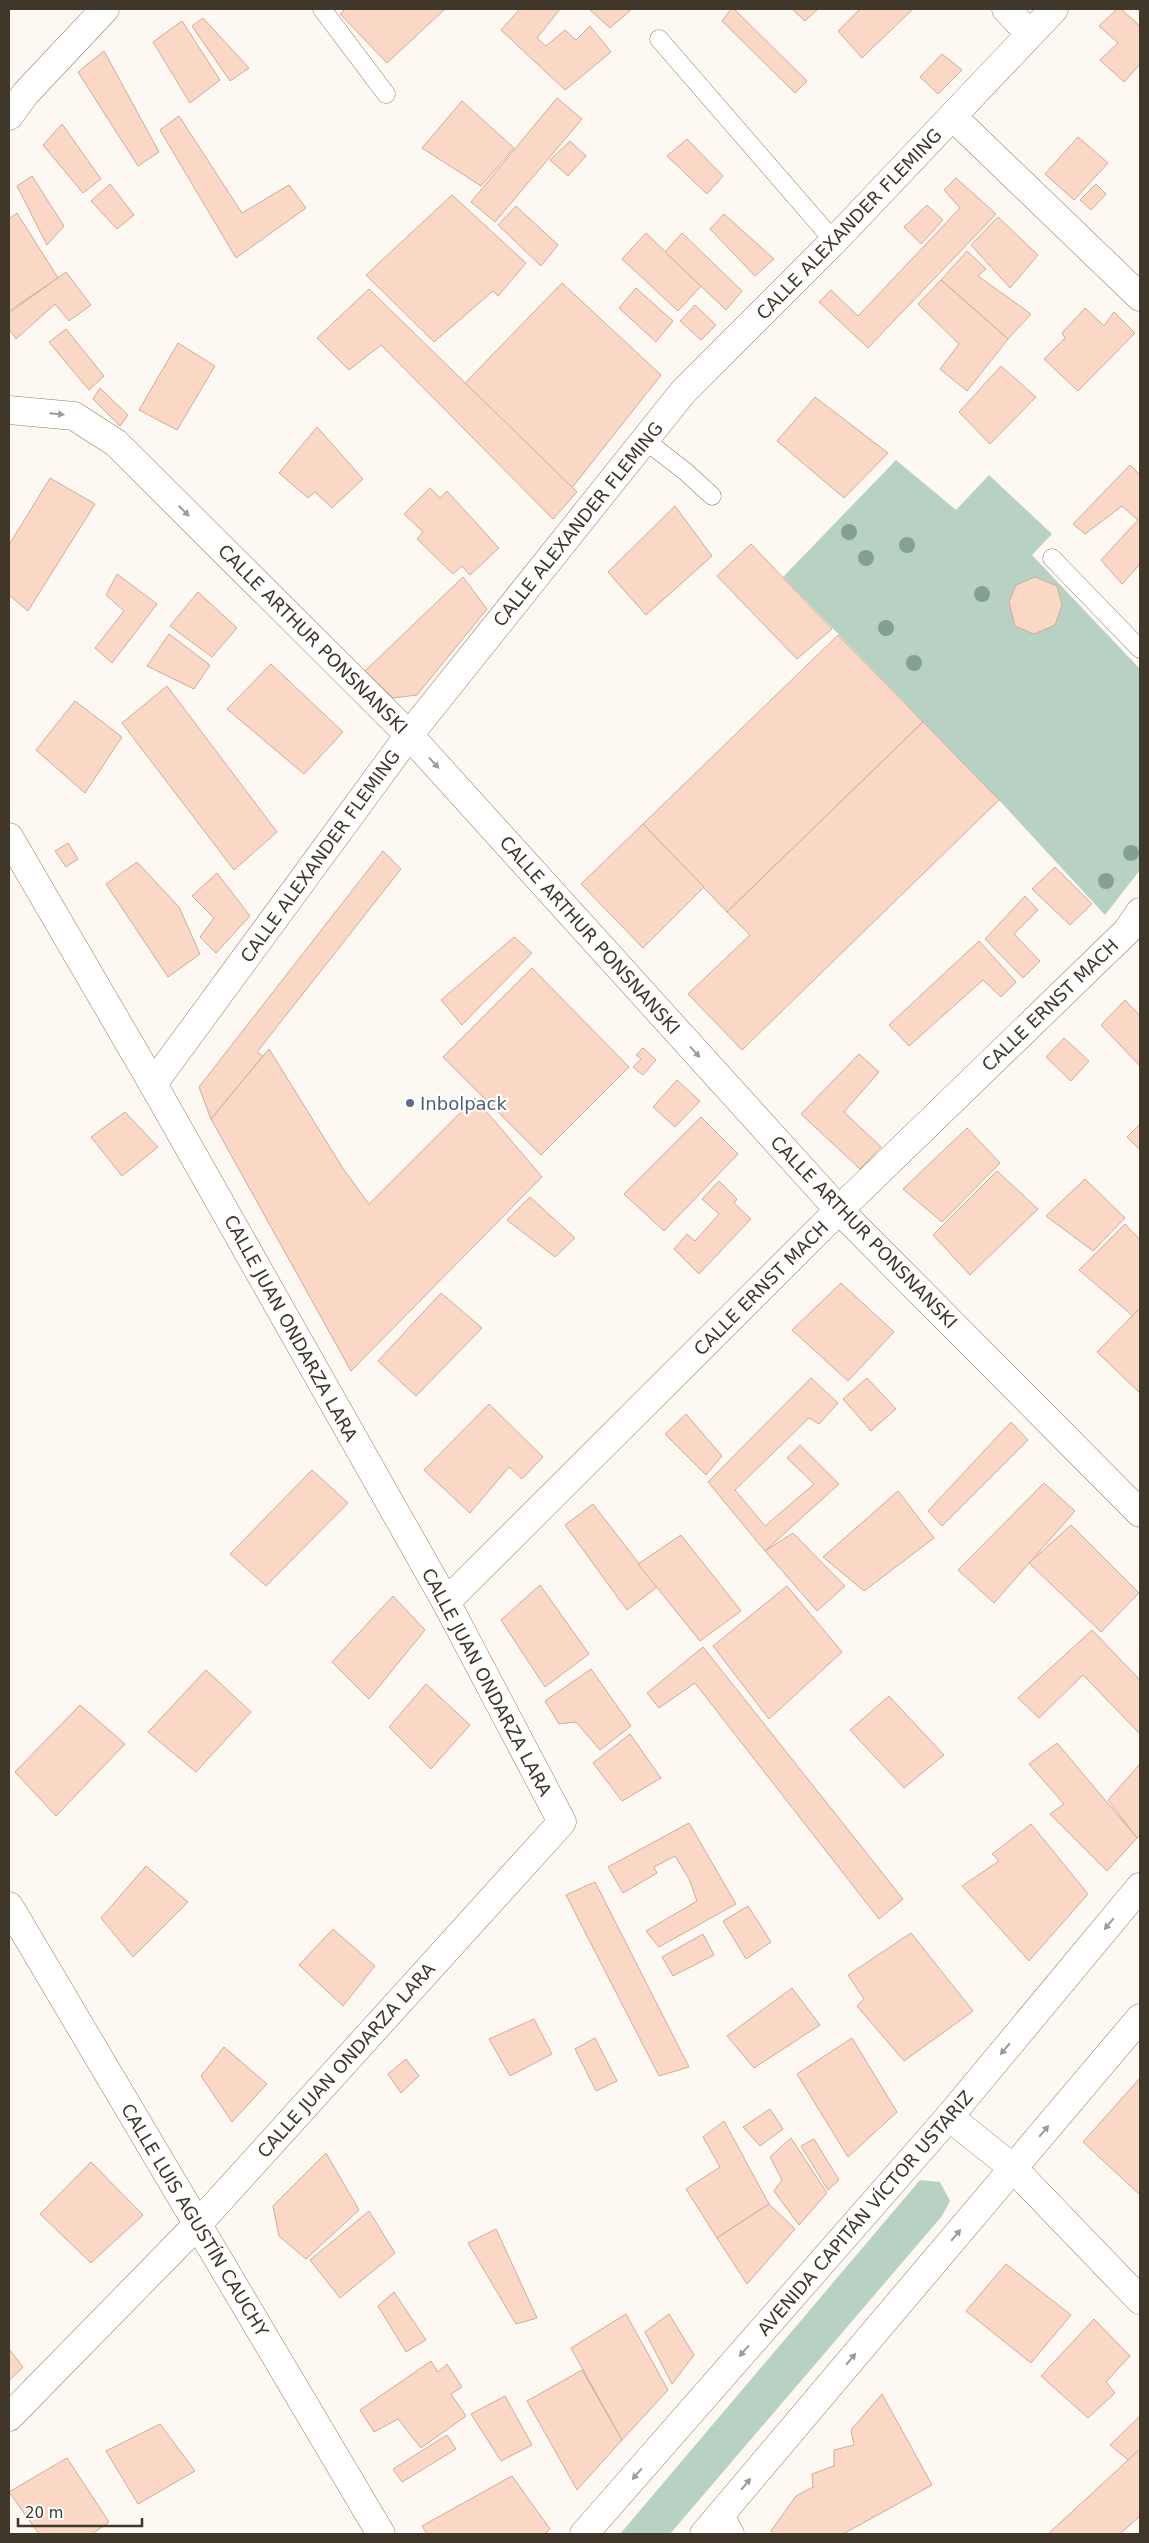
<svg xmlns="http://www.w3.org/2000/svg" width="1149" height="2543" viewBox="0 0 1149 2543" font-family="'DejaVu Sans',sans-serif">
<rect width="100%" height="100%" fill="#fdf9f2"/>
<g fill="#b7d2c3">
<polygon points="896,460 956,510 989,475 1052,534 1032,555 1140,669 1140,870 1105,915 999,800 783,577"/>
<polygon points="920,2180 940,2182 950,2201 942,2216 670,2534 620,2534"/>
</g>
<g fill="#fbd8c6" stroke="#ceac9b">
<polygon points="345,9 445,9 387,63 340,14"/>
<polygon points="520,9 560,9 537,38 546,46 565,30 576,40 590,26 611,52 565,90 501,30"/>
<polygon points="589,9 632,9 610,28"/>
<polygon points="731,9 734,9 807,81 795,93 722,21"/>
<polygon points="792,9 818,9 805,21"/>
<polygon points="860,9 913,9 862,58 838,31"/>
<polygon points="1117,9 1121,9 1140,26 1140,64 1124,82 1100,60 1118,43 1099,26"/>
<polygon points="203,18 249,68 230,81 192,26"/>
<polygon points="182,21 220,80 190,103 153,42"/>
<polygon points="104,51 159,152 138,166 78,72"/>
<polygon points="942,54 962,70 938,94 920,77"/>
<polygon points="557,98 582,119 495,222 471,202"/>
<polygon points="462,101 514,148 481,186 422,148"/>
<polygon points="179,116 242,213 289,185 306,208 236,258 160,130"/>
<polygon points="62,124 101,179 83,193 43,145"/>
<polygon points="1078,137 1108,163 1074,200 1045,174"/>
<polygon points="687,139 723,176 707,194 667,156"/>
<polygon points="570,141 586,156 568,176 550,160"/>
<polygon points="32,176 64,226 47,245 17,186"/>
<polygon points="956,178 996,214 868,348 819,302 831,290 858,316 960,208 944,190"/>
<polygon points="110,184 134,215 117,229 91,201"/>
<polygon points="1096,184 1106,194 1091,210 1080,200"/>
<polygon points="452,195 526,263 498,296 493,291 434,342 366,275"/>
<polygon points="927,205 943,220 921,244 904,227"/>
<polygon points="516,206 558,245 541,266 498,225"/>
<polygon points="17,213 58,278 9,311 9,219"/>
<polygon points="724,214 774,259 755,276 710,229"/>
<polygon points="998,217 1038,255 1010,288 971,245"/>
<polygon points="646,233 701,286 678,311 622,259"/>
<polygon points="682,233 742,291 726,310 665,252"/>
<polygon points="967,251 986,269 978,276 1031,314 1008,339 941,280"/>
<polygon points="66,272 91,305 69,321 55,304 16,339 9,329 9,313"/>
<polygon points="941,280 1008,339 967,391 940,369 959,344 918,304"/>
<polygon points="562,283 661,375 571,489 465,383"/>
<polygon points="636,288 673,321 656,342 619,308"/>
<polygon points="369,289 577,492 553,519 381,345 349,370 317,338"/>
<polygon points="695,305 716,325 701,340 680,321"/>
<polygon points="1085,308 1104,326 1114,312 1135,333 1078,391 1044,359 1065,338 1062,333"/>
<polygon points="66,329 104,376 89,390 49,342"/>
<polygon points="178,343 215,366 177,430 139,410"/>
<polygon points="1001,366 1036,397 990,444 959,412"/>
<polygon points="100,388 128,415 120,426 93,399"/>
<polygon points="815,397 888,453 844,498 777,441"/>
<polygon points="317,427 363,479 332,508 315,492 308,498 279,473"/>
<polygon points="1130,465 1140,475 1140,564 1122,584 1101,560 1138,520 1122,506 1085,534 1073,524"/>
<polygon points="50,478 95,504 28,611 9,595 9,545"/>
<polygon points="430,488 440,498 447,491 499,548 470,575 462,566 453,574 417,539 423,532 404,514"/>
<polygon points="675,506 712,556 646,615 608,572"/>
<polygon points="751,544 832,629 797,659 717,576"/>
<polygon points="117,574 157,604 112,663 95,648 124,611 106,595"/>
<polygon points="463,577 487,609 417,695 393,698 365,671"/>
<polygon points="1035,577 1057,586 1062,605 1055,625 1034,634 1015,626 1009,602 1016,585"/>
<polygon points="198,592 237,628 212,657 170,626"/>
<polygon points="169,634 210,665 194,689 147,666"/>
<polygon points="838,635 923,722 727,912 643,824"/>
<polygon points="271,664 343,732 304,774 227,709"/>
<polygon points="167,686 277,832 234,870 122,723"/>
<polygon points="75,701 122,737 85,793 36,750"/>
<polygon points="923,722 999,800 742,1050 688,994 750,935 727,912"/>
<polygon points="643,824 704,887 643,948 581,884"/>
<polygon points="68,843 78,859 66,867 55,851"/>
<polygon points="383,851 401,869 257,1052 263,1056 211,1119 199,1087"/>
<polygon points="137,862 179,907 200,954 168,977 106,884"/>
<polygon points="1055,867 1092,904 1070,925 1032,889"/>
<polygon points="217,873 250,916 216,953 200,937 214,918 192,896"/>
<polygon points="1025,896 1038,910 1014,934 1040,961 1023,978 985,939"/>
<polygon points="514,937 532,953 462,1025 441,1000"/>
<polygon points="979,941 1016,982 1001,997 983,980 909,1046 889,1025"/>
<polygon points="532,968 629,1067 541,1155 443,1057"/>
<polygon points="1125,1000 1140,1016 1140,1066 1101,1025"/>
<polygon points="1064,1038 1089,1061 1071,1081 1046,1057"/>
<polygon points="643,1048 656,1060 643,1075 633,1067 641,1059 636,1055"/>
<polygon points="269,1049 344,1170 369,1204 475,1098 542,1177 351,1371 211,1119"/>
<polygon points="859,1054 879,1072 844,1112 881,1147 860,1169 801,1114"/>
<polygon points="677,1080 700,1101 675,1127 653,1107"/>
<polygon points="125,1112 158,1147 122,1176 91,1137"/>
<polygon points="701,1117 738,1154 664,1231 624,1194"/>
<polygon points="1140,1124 1140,1150 1127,1137"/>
<polygon points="967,1128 1000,1163 942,1222 903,1189"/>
<polygon points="997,1171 1038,1209 970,1275 933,1235"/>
<polygon points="1085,1179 1125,1218 1093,1251 1046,1216"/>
<polygon points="719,1181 737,1199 734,1203 751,1219 699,1274 674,1249 687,1234 695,1241 719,1214 702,1199"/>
<polygon points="530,1197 575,1238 555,1257 507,1220"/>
<polygon points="1125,1224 1140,1240 1140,1308 1133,1316 1079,1270"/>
<polygon points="841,1283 894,1332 848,1381 792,1330"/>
<polygon points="441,1293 482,1328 416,1396 378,1361"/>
<polygon points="1140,1308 1140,1393 1097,1352"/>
<polygon points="811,1378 838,1403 819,1424 809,1418 735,1490 765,1526 814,1484 787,1458 800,1445 839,1484 765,1551 708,1482"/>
<polygon points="867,1378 896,1409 871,1431 843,1399"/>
<polygon points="489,1404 543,1457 522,1479 509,1467 470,1513 424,1470"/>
<polygon points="686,1414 722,1456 706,1475 665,1434"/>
<polygon points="1011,1422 1028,1440 942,1526 928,1511"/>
<polygon points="312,1470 348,1503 266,1586 230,1554"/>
<polygon points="1044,1483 1075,1511 994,1603 958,1570"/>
<polygon points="898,1491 934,1538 864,1591 823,1557"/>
<polygon points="593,1504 657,1587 627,1610 565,1525"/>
<polygon points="1071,1525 1139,1593 1101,1632 1029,1563"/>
<polygon points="793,1533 845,1586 817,1611 765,1551"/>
<polygon points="681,1535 741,1611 700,1641 638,1564"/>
<polygon points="540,1585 589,1654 545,1687 501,1620"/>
<polygon points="787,1586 842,1652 769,1719 713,1646"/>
<polygon points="393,1596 425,1630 369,1699 332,1662"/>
<polygon points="1092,1630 1140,1680 1140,1734 1083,1675 1039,1718 1018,1698"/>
<polygon points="703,1647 903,1899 879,1919 695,1683 659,1708 647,1693"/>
<polygon points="591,1669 631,1726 600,1750 576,1722 559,1724 545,1701"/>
<polygon points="206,1670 251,1712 196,1772 148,1732"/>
<polygon points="426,1684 470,1725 431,1769 389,1727"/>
<polygon points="889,1696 944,1755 904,1788 850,1730"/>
<polygon points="80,1705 125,1744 56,1816 15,1772"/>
<polygon points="630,1734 661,1778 622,1801 593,1763"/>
<polygon points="1057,1743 1137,1838 1107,1871 1050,1814 1064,1804 1029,1764"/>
<polygon points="1140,1764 1140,1835 1137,1838 1108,1800"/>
<polygon points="689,1823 736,1904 659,1947 646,1931 697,1901 689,1879 675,1856 654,1867 657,1873 623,1893 608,1867"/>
<polygon points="1031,1824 1088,1894 1029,1961 962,1886 999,1861 992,1854"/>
<polygon points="146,1866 188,1902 133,1957 101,1918"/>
<polygon points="595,1882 689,2067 659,2076 566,1895"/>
<polygon points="748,1906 771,1942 746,1959 723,1921"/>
<polygon points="333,1929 375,1966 343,2006 299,1965"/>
<polygon points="911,1933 973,2011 904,2061 857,2006 864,1999 848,1975"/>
<polygon points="703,1934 714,1955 673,1976 662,1957"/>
<polygon points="792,1988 820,2025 754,2068 727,2036"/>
<polygon points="534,2019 552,2054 510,2076 489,2039"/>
<polygon points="595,2038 617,2081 596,2091 575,2049"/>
<polygon points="852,2038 897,2112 848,2157 797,2074"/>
<polygon points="224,2047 267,2084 232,2122 201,2076"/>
<polygon points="406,2059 419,2076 401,2093 388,2074"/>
<polygon points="1140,2078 1140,2195 1083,2142"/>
<polygon points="770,2109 783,2129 760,2146 743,2127"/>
<polygon points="724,2121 769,2204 717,2238 686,2189 720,2167 703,2137"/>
<polygon points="791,2138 827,2193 799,2225 774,2191 782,2180 770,2157"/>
<polygon points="814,2139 839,2180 828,2190 801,2146"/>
<polygon points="326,2153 359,2210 306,2259 279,2236 273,2206"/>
<polygon points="91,2162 143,2215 91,2263 40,2214"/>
<polygon points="769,2204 795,2229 747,2284 717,2238"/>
<polygon points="369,2211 395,2253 340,2298 310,2260"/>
<polygon points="496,2229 537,2318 516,2324 468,2243"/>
<polygon points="1006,2264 1071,2315 1031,2363 966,2311"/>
<polygon points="394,2292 426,2340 406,2352 378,2306"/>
<polygon points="626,2314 668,2390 622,2440 571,2348"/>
<polygon points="669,2314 694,2355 672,2384 645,2332"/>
<polygon points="1094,2319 1130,2356 1106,2382 1115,2393 1088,2418 1041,2376"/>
<polygon points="9,2349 23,2367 9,2381"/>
<polygon points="431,2361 438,2372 447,2364 462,2387 451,2394 466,2416 421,2448 398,2419 374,2432 360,2410"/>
<polygon points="582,2370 622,2440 577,2490 527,2401"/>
<polygon points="882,2394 932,2485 843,2534 773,2534 771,2531 796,2496 813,2487 812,2474 834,2466 834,2450 854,2445 851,2430"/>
<polygon points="505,2396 532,2445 501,2461 471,2414"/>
<polygon points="1140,2416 1140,2454 1132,2463 1110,2445"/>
<polygon points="160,2424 195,2471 138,2504 106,2451"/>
<polygon points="447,2435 456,2449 402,2482 393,2469"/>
<polygon points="1140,2449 1140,2516 1120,2534 1048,2534"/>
<polygon points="67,2458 109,2522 92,2534 39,2534 9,2492"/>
<polygon points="512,2476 550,2529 545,2534 427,2534 422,2526"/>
</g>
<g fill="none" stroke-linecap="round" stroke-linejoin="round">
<defs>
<g id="lane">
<polyline points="322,9 386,94"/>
<polyline points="659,39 834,241"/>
<polyline points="646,441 686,472 712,496"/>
<polyline points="1052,558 1140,649"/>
</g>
<g id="street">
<polyline points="1006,9 1029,33"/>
<polyline points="9,116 26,93 105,9"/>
<polyline points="953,117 1140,297"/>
<polyline points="9,410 74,416 116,443 409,735 839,1210 1140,1513"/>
<polyline points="9,837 153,1084 446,1602 562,1822 197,2225 9,2417"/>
<polyline points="153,1084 409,735 683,392 834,241 1054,9"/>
<polyline points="446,1602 839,1210 1127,931 1140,912"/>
<polyline points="9,1906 381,2534"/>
<polyline points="949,2117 1013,2168 1140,2300"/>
<polyline points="720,2516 730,2534"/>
</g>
<g id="primary">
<polyline points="584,2534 949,2117 1140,1887"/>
<polyline points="704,2534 1140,2018"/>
</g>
</defs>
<use href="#lane" stroke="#8f7d60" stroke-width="19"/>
<use href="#street" stroke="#8f7d60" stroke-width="29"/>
<use href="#primary" stroke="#8f7d60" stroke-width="29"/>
<use href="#lane" stroke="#fff" stroke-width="18"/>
<use href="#street" stroke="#fff" stroke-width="28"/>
<use href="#primary" stroke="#fff" stroke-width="28"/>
</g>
<g fill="#84a090">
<circle cx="849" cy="532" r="8"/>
<circle cx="907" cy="545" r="8"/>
<circle cx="866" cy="558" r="8"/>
<circle cx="982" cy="594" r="8"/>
<circle cx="886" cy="628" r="8"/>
<circle cx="914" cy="663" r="8"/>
<circle cx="1131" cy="853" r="8"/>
<circle cx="1106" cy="881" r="8"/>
</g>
<defs><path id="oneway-solid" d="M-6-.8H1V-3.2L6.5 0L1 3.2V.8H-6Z" transform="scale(1.25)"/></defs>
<g fill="#9f9b94">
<use href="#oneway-solid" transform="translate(57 414) rotate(5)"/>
<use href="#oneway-solid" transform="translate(184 511) rotate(45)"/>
<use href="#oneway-solid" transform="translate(434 763) rotate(48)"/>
<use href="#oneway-solid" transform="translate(695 1052) rotate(48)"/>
<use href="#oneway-solid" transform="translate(1109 1924) rotate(130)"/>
<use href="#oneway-solid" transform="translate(1005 2049) rotate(130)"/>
<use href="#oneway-solid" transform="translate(1044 2131) rotate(-50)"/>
<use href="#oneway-solid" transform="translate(956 2235) rotate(-50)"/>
<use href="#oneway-solid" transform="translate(744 2351) rotate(131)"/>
<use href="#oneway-solid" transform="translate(851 2359) rotate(-50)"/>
<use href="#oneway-solid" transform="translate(637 2474) rotate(131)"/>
<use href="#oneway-solid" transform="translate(746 2484) rotate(-50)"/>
</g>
<circle fill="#5c6f8a" stroke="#fff" stroke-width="2" cx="410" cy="1103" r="5"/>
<g text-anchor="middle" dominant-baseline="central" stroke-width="4.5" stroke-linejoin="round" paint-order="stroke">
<g font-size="18" fill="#3f372a" stroke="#fff">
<text transform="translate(849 224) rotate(-46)">CALLE ALEXANDER FLEMING</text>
<text transform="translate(578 524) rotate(-51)">CALLE ALEXANDER FLEMING</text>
<text transform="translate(313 639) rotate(45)">CALLE ARTHUR PONSNANSKI</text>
<text transform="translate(320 856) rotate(-54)">CALLE ALEXANDER FLEMING</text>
<text transform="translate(590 935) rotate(48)">CALLE ARTHUR PONSNANSKI</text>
<text transform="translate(1050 1005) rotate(-44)">CALLE ERNST MACH</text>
<text transform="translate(864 1232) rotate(46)">CALLE ARTHUR PONSNANSKI</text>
<text transform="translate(761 1288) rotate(-45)">CALLE ERNST MACH</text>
<text transform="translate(291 1328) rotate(61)">CALLE JUAN ONDARZA LARA</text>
<text transform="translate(487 1682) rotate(62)">CALLE JUAN ONDARZA LARA</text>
<text transform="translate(346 2060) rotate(-48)">CALLE JUAN ONDARZA LARA</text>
<text transform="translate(865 2213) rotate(-49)">AVENIDA CAPITÁN VÍCTOR USTARIZ</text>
<text transform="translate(195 2220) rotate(59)">CALLE LUIS AGUSTÍN CAUCHY</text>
</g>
<g font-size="18" fill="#4e5e75" stroke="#fff" text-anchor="start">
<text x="420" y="1103">Inbolpack</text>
</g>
</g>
<rect width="1149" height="2543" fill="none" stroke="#3f372a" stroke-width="20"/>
<path d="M18 2518v8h124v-8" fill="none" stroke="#3f372a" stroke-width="2.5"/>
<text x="25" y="2518" font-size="15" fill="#3f372a" stroke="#ffffff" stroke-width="4" paint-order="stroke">20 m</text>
</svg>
